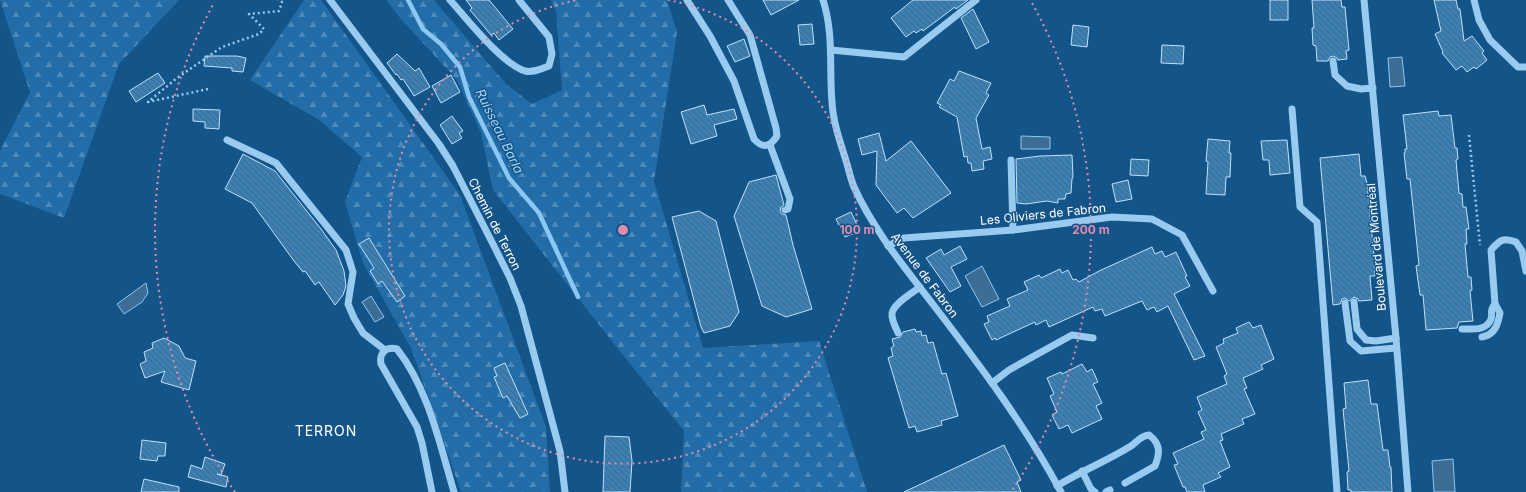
<svg xmlns="http://www.w3.org/2000/svg" width="1526" height="492" viewBox="0 0 1526 492" font-family="Inter,sans-serif">
<defs>
<pattern id="forest-firs" width="22" height="20" patternUnits="userSpaceOnUse"><rect width="22" height="20" fill="#226da7"/><path d="M5 1l3.5 6h-7zM16 11l3.5 6h-7z" fill="#4e8ab9"/></pattern>
<pattern id="building-back-hatch" width="6" height="6" patternUnits="userSpaceOnUse"><rect width="6" height="6" fill="#3c7fb2"/><path d="M-1 5l2 2M0 0l6 6M5-1l2 2" fill="none" stroke="#436884"/></pattern>
</defs>
<rect width="100%" height="100%" fill="#135489"/>
<g fill="url(#forest-firs)">
<polygon points="0,0 179,0 119,64 64,218 0,194 0,151 30,92"/>
<polygon points="304,0 321,0 460,195 546,427 550,492 461,492 412,350 363,263 345,202 362,157 319,120 250,80"/>
<polygon points="386,0 434,0 506,84 532,104 562,90 556,11 551,0 667,0 677,32 654,181 703,348 819,341 867,492 681,492 684,431 611,340 493,190 481,133 457,80 400,18"/>
</g>
<g fill="#3d6d94" stroke="#8bc7f3">
<polygon points="1402,57 1405,86 1390,87 1388,58"/>
<polygon points="1021,136 1050,137 1050,149 1021,149"/>
<polygon points="982,266 999,299 982,307 965,276"/>
<polygon points="146,283 148,293 142,302 124,314 117,304"/>
<polygon points="371,296 384,317 375,322 362,302"/>
<polygon points="1453,459 1455,492 1434,492 1432,461"/>
</g>
<g fill="none" stroke-linecap="round" stroke-linejoin="round">
<polyline stroke="#8bc7f3" stroke-width="4.5" points="408,0 423,29 441,44 460,67 469,97 509,178 539,213 578,297"/>
</g>
<g fill="url(#building-back-hatch)" stroke="#bfe2fc">
<polygon points="466,0 489,0 513,29 499,40 494,33 491,35 470,10 472,8"/>
<polygon points="763,0 799,0 771,15"/>
<polygon points="913,0 968,0 956,9 955,7 923,31 922,29 916,33 914,31 906,37 891,18"/>
<rect x="1270" y="0" width="18" height="20"/>
<polygon points="1312,0 1341,0 1342,7 1345,7 1349,50 1346,51 1347,59 1338,60 1337,58 1333,56 1330,57 1328,61 1317,61 1316,46 1313,45 1312,28 1314,28"/>
<polygon points="1434,0 1456,0 1458,9 1460,9 1464,41 1472,36 1484,51 1482,53 1487,60 1476,69 1474,67 1467,72 1462,66 1456,70 1442,53 1443,52 1435,34 1441,31"/>
<polygon points="973,9 989,42 976,49 961,18"/>
<polygon points="812,24 814,44 800,45 798,25"/>
<polygon points="1073,25 1089,27 1087,47 1071,45"/>
<polygon points="744,39 750,56 735,62 727,46"/>
<polygon points="1162,45 1184,46 1183,64 1161,63"/>
<polygon points="397,54 415,71 419,68 430,87 414,96 403,79 401,80 397,74 396,75 387,63"/>
<polygon points="205,56 237,56 246,58 243,72 232,71 232,68 204,66"/>
<polygon points="959,71 991,83 986,93 989,95 976,118 982,149 990,147 992,159 983,161 984,169 972,171 971,163 968,163 967,156 964,157 957,117 939,107 941,105 937,103 950,79 954,81"/>
<polygon points="158,73 165,83 136,102 129,91"/>
<polygon points="451,75 460,92 441,103 432,86"/>
<polygon points="704,105 707,115 734,109 737,119 714,125 717,136 691,144 681,112"/>
<polygon points="193,109 220,110 219,129 205,128 205,122 193,121"/>
<polygon points="1438,111 1439,116 1451,115 1455,148 1457,148 1458,159 1456,160 1459,193 1462,194 1463,207 1466,207 1469,229 1466,229 1467,244 1465,244 1468,277 1471,277 1472,290 1470,291 1473,321 1459,322 1457,328 1426,330 1423,295 1420,295 1416,266 1419,265 1410,179 1407,179 1404,153 1405,153 1405,149 1407,149 1403,115"/>
<polygon points="452,116 463,131 459,133 462,138 452,144 440,125"/>
<polygon points="879,133 886,161 911,141 951,193 913,218 904,208 897,213 876,185 877,151 862,155 858,139"/>
<polygon points="1208,139 1230,141 1229,153 1231,153 1230,177 1226,177 1225,195 1206,194 1208,162 1206,161"/>
<polygon points="1287,140 1290,173 1270,175 1269,160 1263,160 1261,141"/>
<polygon points="243,154 275,171 321,229 336,250 344,271 346,286 343,295 335,305 319,282 315,285 305,271 303,272 294,261 252,203 225,189"/>
<polygon points="1359,154 1361,176 1365,176 1367,183 1375,266 1375,276 1370,276 1372,300 1359,301 1358,299 1354,297 1349,301 1345,298 1342,299 1340,304 1333,305 1320,158"/>
<polygon points="1072,155 1073,177 1072,179 1071,193 1066,194 1065,199 1058,199 1058,203 1047,201 1026,204 1017,203 1016,159 1040,156"/>
<polygon points="1131,159 1149,160 1148,176 1130,175"/>
<polygon points="776,175 784,205 781,207 780,211 782,214 786,215 793,245 812,309 786,317 762,306 734,216 749,182"/>
<polygon points="1128,180 1132,199 1116,202 1112,184"/>
<polygon points="699,211 716,221 739,312 730,326 704,333 701,327 672,217"/>
<polygon points="851,212 860,231 845,237 836,219"/>
<polygon points="369,238 405,296 397,302 382,281 378,284 370,271 374,268 359,244"/>
<polygon points="960,246 967,259 951,267 961,286 950,292 926,258 941,249 944,255"/>
<polygon points="1152,247 1155,254 1162,251 1165,257 1176,252 1187,276 1185,277 1190,286 1174,294 1205,356 1194,360 1168,306 1157,312 1154,307 1147,310 1142,301 1105,316 1102,309 1095,311 1093,307 1049,327 1046,320 1036,325 1035,322 996,340 995,338 992,340 984,324 989,322 987,316 1010,306 1007,299 1028,290 1024,282 1039,275 1041,278 1060,269 1062,273 1068,270 1073,280 1076,279 1079,282 1099,271"/>
<polygon points="1249,322 1253,328 1261,325 1274,359 1261,365 1263,369 1243,378 1247,388 1244,389 1255,414 1242,419 1244,424 1221,434 1223,440 1220,441 1230,467 1218,473 1221,477 1203,485 1205,492 1187,492 1185,487 1183,487 1174,465 1178,464 1173,453 1204,439 1201,432 1206,430 1198,412 1202,410 1197,397 1227,384 1224,376 1227,374 1216,347 1224,343 1223,339 1238,333 1236,328"/>
<polygon points="915,329 916,332 921,331 922,336 926,335 928,343 933,342 942,374 946,373 958,416 941,421 942,425 917,432 915,426 909,428 888,358 893,356 891,348 894,346 892,339 900,337 903,332"/>
<polygon points="164,338 179,346 185,358 196,361 189,390 161,382 165,371 145,378 140,364 146,361 144,352 153,348 152,343"/>
<polygon points="505,363 528,414 520,418 507,396 503,398 494,377 497,376 494,368"/>
<polygon points="1082,364 1087,372 1092,369 1098,382 1093,384 1102,403 1096,406 1102,419 1072,433 1068,425 1059,429 1052,415 1057,412 1050,396 1054,394 1047,378 1061,372 1062,374"/>
<polygon points="1368,380 1371,404 1377,404 1383,450 1388,450 1390,467 1391,467 1392,492 1351,492 1351,490 1348,490 1347,472 1349,471 1343,409 1346,408 1344,383"/>
<polygon points="605,436 629,437 632,461 630,492 603,492"/>
<polygon points="142,440 166,443 165,456 158,456 157,461 140,459"/>
<polygon points="1004,445 1021,480 1017,482 1021,492 904,492"/>
<polygon points="205,457 225,464 221,475 217,474 228,477 226,487 188,477 191,465 202,469"/>
<polygon points="144,479 179,487 179,492 141,492"/>
</g>
<g fill="none" stroke-linecap="round" stroke-linejoin="round">
<g stroke="#99caf0" stroke-width="2.5" stroke-dasharray="2 3" stroke-linecap="butt">
<polyline points="208,89 148,102 177,78 222,47 259,34 264,29 249,14 279,11 282,2 278,0"/>
<polyline points="1469,135 1480,245"/>
</g>
<g stroke="#99caf0" stroke-width="7">
<polyline points="330,0 439,144 453,166 496,250 510,278 521,306 560,451 565,492"/>
<path d="M450 0C467 19 502 64 525 71 533 73 541 69 549 66L552 54 549 37 519 0"/>
<path d="M687 0 710 36 734 81 754 139C763 149 770 147 777 136L776 128 750 35 728 0"/>
<path d="M823 0C834 34 829 67 832 102 833 123 841 144 847 164 849 171 851 180 854 187 874 231 906 269 935 307 981 367 1025 425 1061 492"/>
<polyline points="1364,0 1396,338 1408,492"/>
<polyline points="1474,0 1479,20 1490,40 1518,67 1526,67"/>
<polyline points="831,50 904,57 976,0"/>
<polyline points="1333,61 1335,75 1347,86 1361,89 1373,88"/>
<polyline points="1292,109 1300,207 1317,222 1337,492"/>
<polyline points="227,140 276,163 346,250 353,272 348,304 354,318 363,333 385,350"/>
<polyline points="770,145 790,199 788,209 785,210"/>
<polyline points="1011,160 1013,230"/>
<polyline points="888,246 904,238 1013,230 1112,217 1152,219 1182,235 1213,291"/>
<polyline points="1354,302 1357,329 1366,340 1376,341 1396,338"/>
<polyline points="1345,303 1350,341 1361,351 1396,348"/>
<path d="M1462 329C1472 329 1487 331 1491 319 1493 312 1489 311 1495 304L1491 250C1500 240 1503 237 1516 242L1522 251 1526 271"/>
<path d="M898 333C896 328 892 321 892 315 891 305 912 293 920 287"/>
<path d="M1482 337C1495 335 1498 324 1500 313L1495 304"/>
<polyline points="992,383 1009,370 1072,335 1093,338"/>
<polyline points="1082,471 1091,489 1095,492"/>
<path d="M1057 486C1081 471 1107 461 1131 446 1137 442 1140 436 1149 435 1161 444 1160 453 1155 466L1125 483"/>
<path d="M432 492 422 443 417 427 381 364C379 353 386 346 397 349 428 388 440 445 454 492"/>
<polyline points="1106,492 1110,490"/>
</g>
</g>
<g fill="none" stroke="#e08cad" stroke-width="2" stroke-dasharray="2 4">
<path d="M668 0A234 234 0 1 1 578 0"/>
<path d="M235 492A468 468 0 0 1 214 3M1032 3A468 468 0 0 1 1011 492"/>
</g>
<g text-anchor="middle" dominant-baseline="central" stroke-width="3" stroke-linejoin="round" paint-order="stroke">
<g font-size="12" fill="#fff" stroke="#135489">
<text transform="translate(1043 214) rotate(-6)">Les Oliviers de Fabron</text>
<text transform="translate(495 224) rotate(63)">Chemin de Terron</text>
<text transform="translate(1376 247) rotate(-95)">Boulevard de Montréal</text>
<text transform="translate(925 275) rotate(53)">Avenue de Fabron</text>
</g>
<g font-size="13" font-style="italic" fill="#a5d4f7" stroke="#135489">
<text transform="translate(500 131) rotate(64)">Ruisseau Barla</text>
</g>
<g font-size="14" letter-spacing="1" fill="#fff" stroke="#135489">
<text x="326" y="430">TERRON</text>
</g>
</g>
<circle cx="623" cy="230" r="6" fill="#e08cad" stroke="#135489" stroke-width="2"/>
<g font-size="12" text-anchor="middle" font-weight="bold" fill="#e08cad" stroke="#135489" stroke-width="3" stroke-linejoin="round" paint-order="stroke">
<text x="857" y="234">100 m</text>
<text x="1091" y="234">200 m</text>
</g>
</svg>
